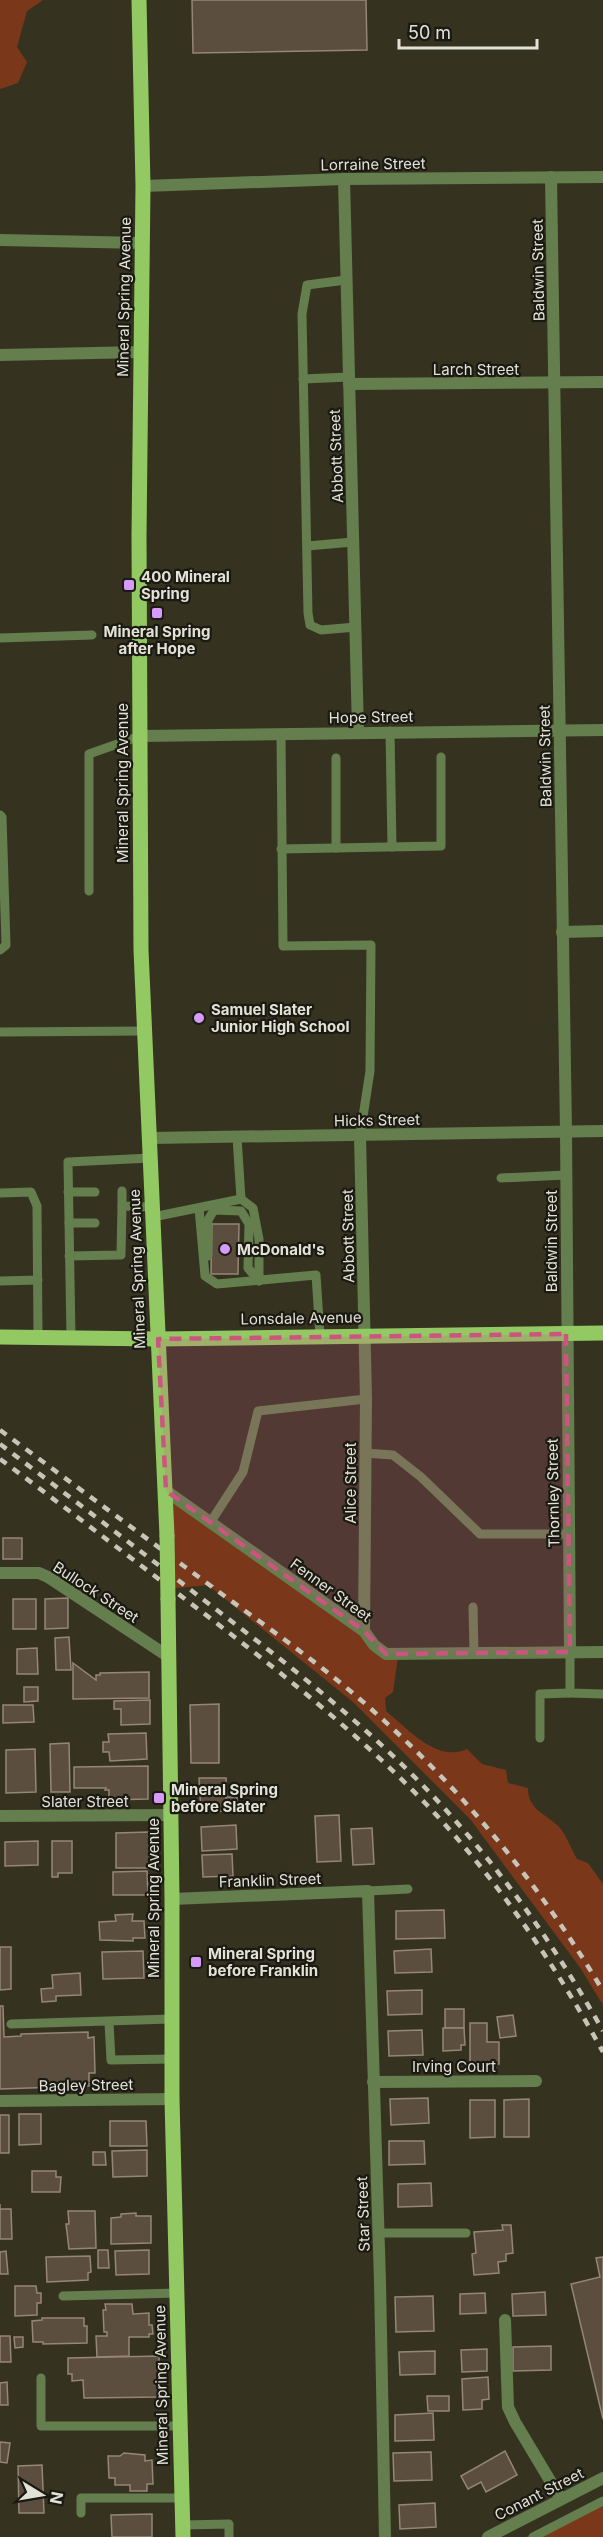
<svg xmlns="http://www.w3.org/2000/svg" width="603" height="2537" viewBox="0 0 603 2537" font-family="Inter,sans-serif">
<rect width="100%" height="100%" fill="#353320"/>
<g fill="#7b371a">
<polygon points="0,0 43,0 27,11 17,47 27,62 18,83 0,89"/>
<path d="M171 1495 398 1657 393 1692 385 1698 386 1711C408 1729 437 1763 467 1749L482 1764 506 1770 508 1783 528 1788C528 1809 544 1813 557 1825 566 1833 571 1849 577 1859L588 1863 603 1884V2005L581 1969 470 1819 353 1702 208 1585 167 1589Z"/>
<polygon points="603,2498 603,2537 526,2537"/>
</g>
<g fill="#5c4e3e" stroke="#958675" stroke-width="1.5">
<polygon points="192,0 366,0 367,50 193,53"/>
<polygon points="212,1224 239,1224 238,1274 211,1274"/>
<rect x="3" y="1538" width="19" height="21"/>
<polygon points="68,1598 68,1628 45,1629 45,1599"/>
<rect x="13" y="1599" width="23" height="30"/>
<polygon points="69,1637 71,1670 56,1670 55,1638"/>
<polygon points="37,1648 38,1674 17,1674 17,1649"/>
<polygon points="73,1663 96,1680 96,1675 100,1675 100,1673 149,1672 149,1698 73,1699"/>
<polygon points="24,1687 38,1687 38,1701 24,1702"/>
<polygon points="150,1700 150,1724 121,1725 121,1709 114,1709 114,1701"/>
<polygon points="219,1704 219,1763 191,1763 190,1705"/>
<polygon points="3,1705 33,1705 34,1722 3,1723"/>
<polygon points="146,1733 147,1759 110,1761 109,1752 103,1752 103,1742 109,1742 108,1734"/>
<polygon points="69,1743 70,1792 51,1792 50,1744"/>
<polygon points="35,1749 36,1792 6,1793 6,1750"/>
<polygon points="148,1766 148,1799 109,1800 109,1790 105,1790 106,1788 74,1788 74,1767"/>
<polygon points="199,1778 226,1778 227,1811 201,1812"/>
<polygon points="226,1797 237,1797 237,1809 227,1810"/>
<polygon points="339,1815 341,1861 317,1862 315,1816"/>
<polygon points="236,1825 237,1849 202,1851 201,1827"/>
<polygon points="372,1828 374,1864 353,1865 351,1829"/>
<polygon points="148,1832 150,1835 151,1868 116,1868 116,1833"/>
<polygon points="38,1841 38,1865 5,1866 5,1842"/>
<polygon points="52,1841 72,1841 72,1873 58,1873 58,1877 52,1877"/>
<polygon points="232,1854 233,1876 203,1877 202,1855"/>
<polygon points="147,1871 148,1895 113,1895 113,1872"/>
<polygon points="444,1910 445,1938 396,1939 396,1911"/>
<polygon points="133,1914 132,1921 144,1921 145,1938 133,1938 133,1941 100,1940 99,1922 116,1921 115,1915"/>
<polygon points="0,1947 11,1947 11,1989 0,1990"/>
<polygon points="431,1949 432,1972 395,1973 394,1951"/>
<polygon points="143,1951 144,1978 103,1979 102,1952"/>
<polygon points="80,1973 81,1995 56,1996 56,2001 42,2002 41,1989 53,1988 52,1975"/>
<polygon points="422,1990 422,2014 388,2015 387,1991"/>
<polygon points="0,2006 3,2006 4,2037 21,2036 21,2034 88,2032 88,2038 94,2037 95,2073 89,2073 89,2086 0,2089"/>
<rect x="445" y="2009" width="19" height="19"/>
<polygon points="513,2015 516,2036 500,2038 497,2017"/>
<polygon points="470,2023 487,2023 487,2042 499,2042 499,2064 470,2064"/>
<polygon points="443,2028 464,2028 465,2045 461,2045 461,2050 443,2051"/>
<polygon points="422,2030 423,2055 389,2056 388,2031"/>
<polygon points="428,2098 429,2123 391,2125 390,2099"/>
<polygon points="529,2099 529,2137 504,2137 504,2100"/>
<polygon points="470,2100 495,2100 495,2137 470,2138"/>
<polygon points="19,2114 41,2114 41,2144 19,2145"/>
<rect x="0" y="2115" width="9" height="38"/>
<polygon points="110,2121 146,2121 147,2146 110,2146"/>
<polygon points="389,2141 424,2141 425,2164 389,2165"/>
<polygon points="147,2150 147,2176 113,2177 112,2151"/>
<polygon points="93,2152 105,2152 106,2165 93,2165"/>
<polygon points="32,2171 56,2171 56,2177 61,2177 60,2192 32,2192"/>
<polygon points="431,2183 432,2206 398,2207 398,2184"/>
<polygon points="0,2204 0,2209 11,2209 12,2239 0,2239"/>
<polygon points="68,2211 95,2211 96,2248 69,2249 66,2224 69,2224"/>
<polygon points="136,2213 136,2216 151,2216 151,2243 111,2244 111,2218 121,2217 121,2214"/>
<polygon points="502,2225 511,2225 513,2253 506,2254 506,2261 498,2262 499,2273 474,2275 472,2254 476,2253 474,2232 503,2230"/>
<polygon points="98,2250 108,2250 109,2268 98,2268"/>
<polygon points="149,2250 149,2274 116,2275 115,2251"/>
<polygon points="6,2251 8,2274 0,2274 0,2252"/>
<polygon points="90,2256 91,2272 88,2273 88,2280 47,2282 46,2257"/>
<polygon points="603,2257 603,2419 571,2284 600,2277 596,2258"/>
<polygon points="15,2286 36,2286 37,2293 41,2293 41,2303 37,2303 37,2315 15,2316"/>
<polygon points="545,2292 546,2315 513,2316 512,2294"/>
<polygon points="485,2293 486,2313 460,2314 460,2294"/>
<polygon points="433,2296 434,2331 396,2332 395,2297"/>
<polygon points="105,2304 132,2304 133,2314 149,2313 149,2325 152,2325 153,2334 149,2334 149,2337 129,2337 129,2356 97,2357 96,2336 107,2336 107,2332 104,2332 103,2310 106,2310"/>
<polygon points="42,2318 84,2318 84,2326 87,2326 87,2343 43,2344 43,2342 33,2342 32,2321 42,2320"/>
<polygon points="0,2336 10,2336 11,2362 0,2362"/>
<polygon points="14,2337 23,2337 23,2347 15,2348"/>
<polygon points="551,2346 551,2370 513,2371 513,2347"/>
<polygon points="487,2349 487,2371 462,2372 461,2350"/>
<polygon points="435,2351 435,2374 400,2375 399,2352"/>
<polygon points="159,2356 160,2397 84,2398 83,2380 72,2381 72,2374 68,2374 68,2358"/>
<polygon points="488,2377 489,2399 482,2400 482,2409 463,2410 462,2379"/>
<polygon points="7,2382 8,2405 0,2405 0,2383"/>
<polygon points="427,2396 449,2396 449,2411 428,2411"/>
<polygon points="433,2413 434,2440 395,2441 395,2415"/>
<polygon points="0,2442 10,2443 7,2463 0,2462"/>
<polygon points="505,2451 517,2475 486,2492 481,2482 468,2489 461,2476"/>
<polygon points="431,2452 432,2480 394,2481 393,2453"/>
<polygon points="124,2453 145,2455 145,2461 152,2460 153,2484 147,2484 147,2491 130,2491 130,2485 115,2485 115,2478 109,2478 108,2456 120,2456"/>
<polygon points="42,2465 44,2513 19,2513 18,2466"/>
<polygon points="435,2503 436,2527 400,2529 399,2505"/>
<polygon points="152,2514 152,2537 112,2537 111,2515"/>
</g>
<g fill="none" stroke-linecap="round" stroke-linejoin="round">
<g stroke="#647e4e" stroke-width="9">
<polyline points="346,280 307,285 302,314 308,613 310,625 321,630 356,627"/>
<polyline points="303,379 349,377"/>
<polyline points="307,546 353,542"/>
<polyline points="0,638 92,635"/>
<polyline points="390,731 392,847"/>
<polyline points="281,736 283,946 371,945 370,1071 360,1136"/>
<polyline points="336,758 336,848"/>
<polyline points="0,815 2,817 6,945 0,950"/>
<polyline points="281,849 441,846 441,757"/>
<polyline points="89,891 89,754 140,736"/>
<polyline points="0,1032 146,1031"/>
<polyline points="237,1137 241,1199"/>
<polyline points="501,1178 566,1175"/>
<polyline points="122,1191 122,1206 153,1207"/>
<polyline points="68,1192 95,1192"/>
<polyline points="0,1193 31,1192 37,1206 38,1337"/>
<polyline points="199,1208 205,1276 217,1284 316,1275 320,1336"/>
<polyline points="153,1217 241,1199 253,1208 259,1239 259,1281"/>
<polyline points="69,1223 95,1223"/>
<polyline points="69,1256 121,1255 122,1206"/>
<polyline points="208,1256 208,1220 214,1210 241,1211 249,1224 248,1268 259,1281"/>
<polyline points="0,1281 38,1280"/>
<polyline points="71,1337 68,1162 151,1158"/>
<polyline points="364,1453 393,1455 421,1477 480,1534 569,1534"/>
<polyline points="210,1523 243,1472 258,1411 366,1399"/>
<polyline points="473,1607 474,1653"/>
<polyline points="570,1652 570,1693 603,1694"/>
<polyline points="540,1738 540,1694 570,1693"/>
<polyline points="368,1891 408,1889"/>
<polyline points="109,2022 111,2060 172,2059"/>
<polyline points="11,2024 171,2019"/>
<polyline points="379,2233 466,2233"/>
<polyline points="63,2296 177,2293"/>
<polyline points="41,2378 41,2426 180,2426"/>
<polyline points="81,2513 81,2498 182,2498"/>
<polyline points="183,2525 229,2524 229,2537"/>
<polyline points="533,2537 603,2501"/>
</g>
<g stroke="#647e4e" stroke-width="12">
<polyline points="551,177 566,1131 570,1652"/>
<polyline points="344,179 358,731"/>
<polyline points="143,186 344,179 603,177"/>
<polyline points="0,240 143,243"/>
<polyline points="0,355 141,352"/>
<polyline points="349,384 603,382"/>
<polyline points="140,736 603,730"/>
<polyline points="562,932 603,931"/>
<polyline points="360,1136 366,1399 364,1631"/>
<polyline points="151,1138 603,1131"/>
<polyline points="166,1491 364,1631 374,1645 386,1654 603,1652"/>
<polyline points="0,1573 39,1573 48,1577 169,1657"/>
<polyline points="0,1816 171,1815"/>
<polyline points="172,1899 368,1891 380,2282 385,2537"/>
<polyline points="373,2082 536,2081"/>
<polyline points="0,2101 172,2099"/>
<polyline points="505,2320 508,2407 515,2422 561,2499"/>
</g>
<polyline stroke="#647e4e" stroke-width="12" points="488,2537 603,2478"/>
<g stroke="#93c963" stroke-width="15">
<polyline points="139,0 143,186 139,536 141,950 167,1536"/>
<polyline points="0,1337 158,1339 603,1333"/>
<polyline points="168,1599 172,1899 172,2099 183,2537"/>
</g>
<g stroke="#c6c5b8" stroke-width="4.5" stroke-dasharray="8 8" stroke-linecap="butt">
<path d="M0 1430C73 1484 146 1538 219 1592 274 1632 330 1671 380 1717 468 1796 543 1890 603 1991"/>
<path d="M0 1444C70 1497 139 1550 209 1604 298 1672 387 1741 460 1826 515 1889 562 1958 603 2031"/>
<path d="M0 1459C62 1505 123 1552 185 1599 269 1663 353 1728 427 1805 496 1878 555 1964 603 2052"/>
</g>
<polyline stroke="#93c963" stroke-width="15" points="167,1536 168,1599"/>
</g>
<path fill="#cc5580" fill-opacity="0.2" stroke="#cc5580" stroke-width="4.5" stroke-dasharray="12 8" stroke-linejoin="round" d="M566 1334 570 1652 386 1654 364 1631 166 1491 158 1339Z"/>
<g fill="#d69bfa" stroke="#1b1a12" stroke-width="2">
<rect x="123" y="579" width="12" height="12" rx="3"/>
<rect x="151" y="607" width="12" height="12" rx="3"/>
<circle cx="199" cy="1018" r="6"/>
<circle cx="225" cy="1249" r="6"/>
<rect x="153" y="1792" width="12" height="12" rx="3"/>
<rect x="190" y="1956" width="12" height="12" rx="3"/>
</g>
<g text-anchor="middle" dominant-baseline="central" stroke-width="4.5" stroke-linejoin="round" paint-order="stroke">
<g font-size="15" fill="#e3e2d7" stroke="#1b1a12">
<text transform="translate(373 164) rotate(-1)">Lorraine Street</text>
<text transform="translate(538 270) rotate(-91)">Baldwin Street</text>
<text transform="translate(124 297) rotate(-89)">Mineral Spring Avenue</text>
<text x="476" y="369">Larch Street</text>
<text transform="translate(336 456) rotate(-92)">Abbott Street</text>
<text transform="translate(371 717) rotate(-1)">Hope Street</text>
<text transform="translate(545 756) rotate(-91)">Baldwin Street</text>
<text transform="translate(122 783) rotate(-90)">Mineral Spring Avenue</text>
<text transform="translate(377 1120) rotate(-1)">Hicks Street</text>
<text transform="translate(348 1236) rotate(-91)">Abbott Street</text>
<text transform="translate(551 1241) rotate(-90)">Baldwin Street</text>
<text transform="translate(137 1269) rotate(-92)">Mineral Spring Avenue</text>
<text transform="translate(301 1318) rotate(-1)">Lonsdale Avenue</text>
<text transform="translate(350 1483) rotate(-90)">Alice Street</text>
<text transform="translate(553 1493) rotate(-91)">Thornley Street</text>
<text transform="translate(331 1590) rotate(36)">Fenner Street</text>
<text transform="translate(96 1592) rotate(33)">Bullock Street</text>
<text x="85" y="1801">Slater Street</text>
<text transform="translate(270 1880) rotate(-2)">Franklin Street</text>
<text transform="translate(153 1898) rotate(-90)">Mineral Spring Avenue</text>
<text x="454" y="2066">Irving Court</text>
<text transform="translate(86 2085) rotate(-1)">Bagley Street</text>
<text transform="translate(363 2214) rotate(-92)">Star Street</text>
<text transform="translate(161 2385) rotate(-91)">Mineral Spring Avenue</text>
<text transform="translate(539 2494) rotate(-27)">Conant Street</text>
</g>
<g font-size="15" font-weight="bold" fill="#e3e2d7" stroke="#1b1a12" text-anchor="start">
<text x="141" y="576">400 Mineral<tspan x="141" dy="17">Spring</tspan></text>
<text x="157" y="631" text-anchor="middle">Mineral Spring<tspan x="157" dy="17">after Hope</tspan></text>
<text x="211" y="1009">Samuel Slater<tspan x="211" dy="17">Junior High School</tspan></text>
<text x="237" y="1249">McDonald's</text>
<text x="171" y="1789">Mineral Spring<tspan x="171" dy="17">before Slater</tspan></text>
<text x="208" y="1953">Mineral Spring<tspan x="208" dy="17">before Franklin</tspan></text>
</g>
</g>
<g transform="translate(42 2495) rotate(101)" stroke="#1b1a12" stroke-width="4.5" paint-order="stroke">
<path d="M0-4.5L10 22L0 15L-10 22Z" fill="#e3e2d7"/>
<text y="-9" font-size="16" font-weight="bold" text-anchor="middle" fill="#e3e2d7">N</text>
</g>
<path d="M399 39v9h138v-9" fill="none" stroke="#e3e2d7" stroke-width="3"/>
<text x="408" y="39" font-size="18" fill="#e3e2d7" stroke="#1b1a12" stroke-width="4.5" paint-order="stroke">50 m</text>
</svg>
